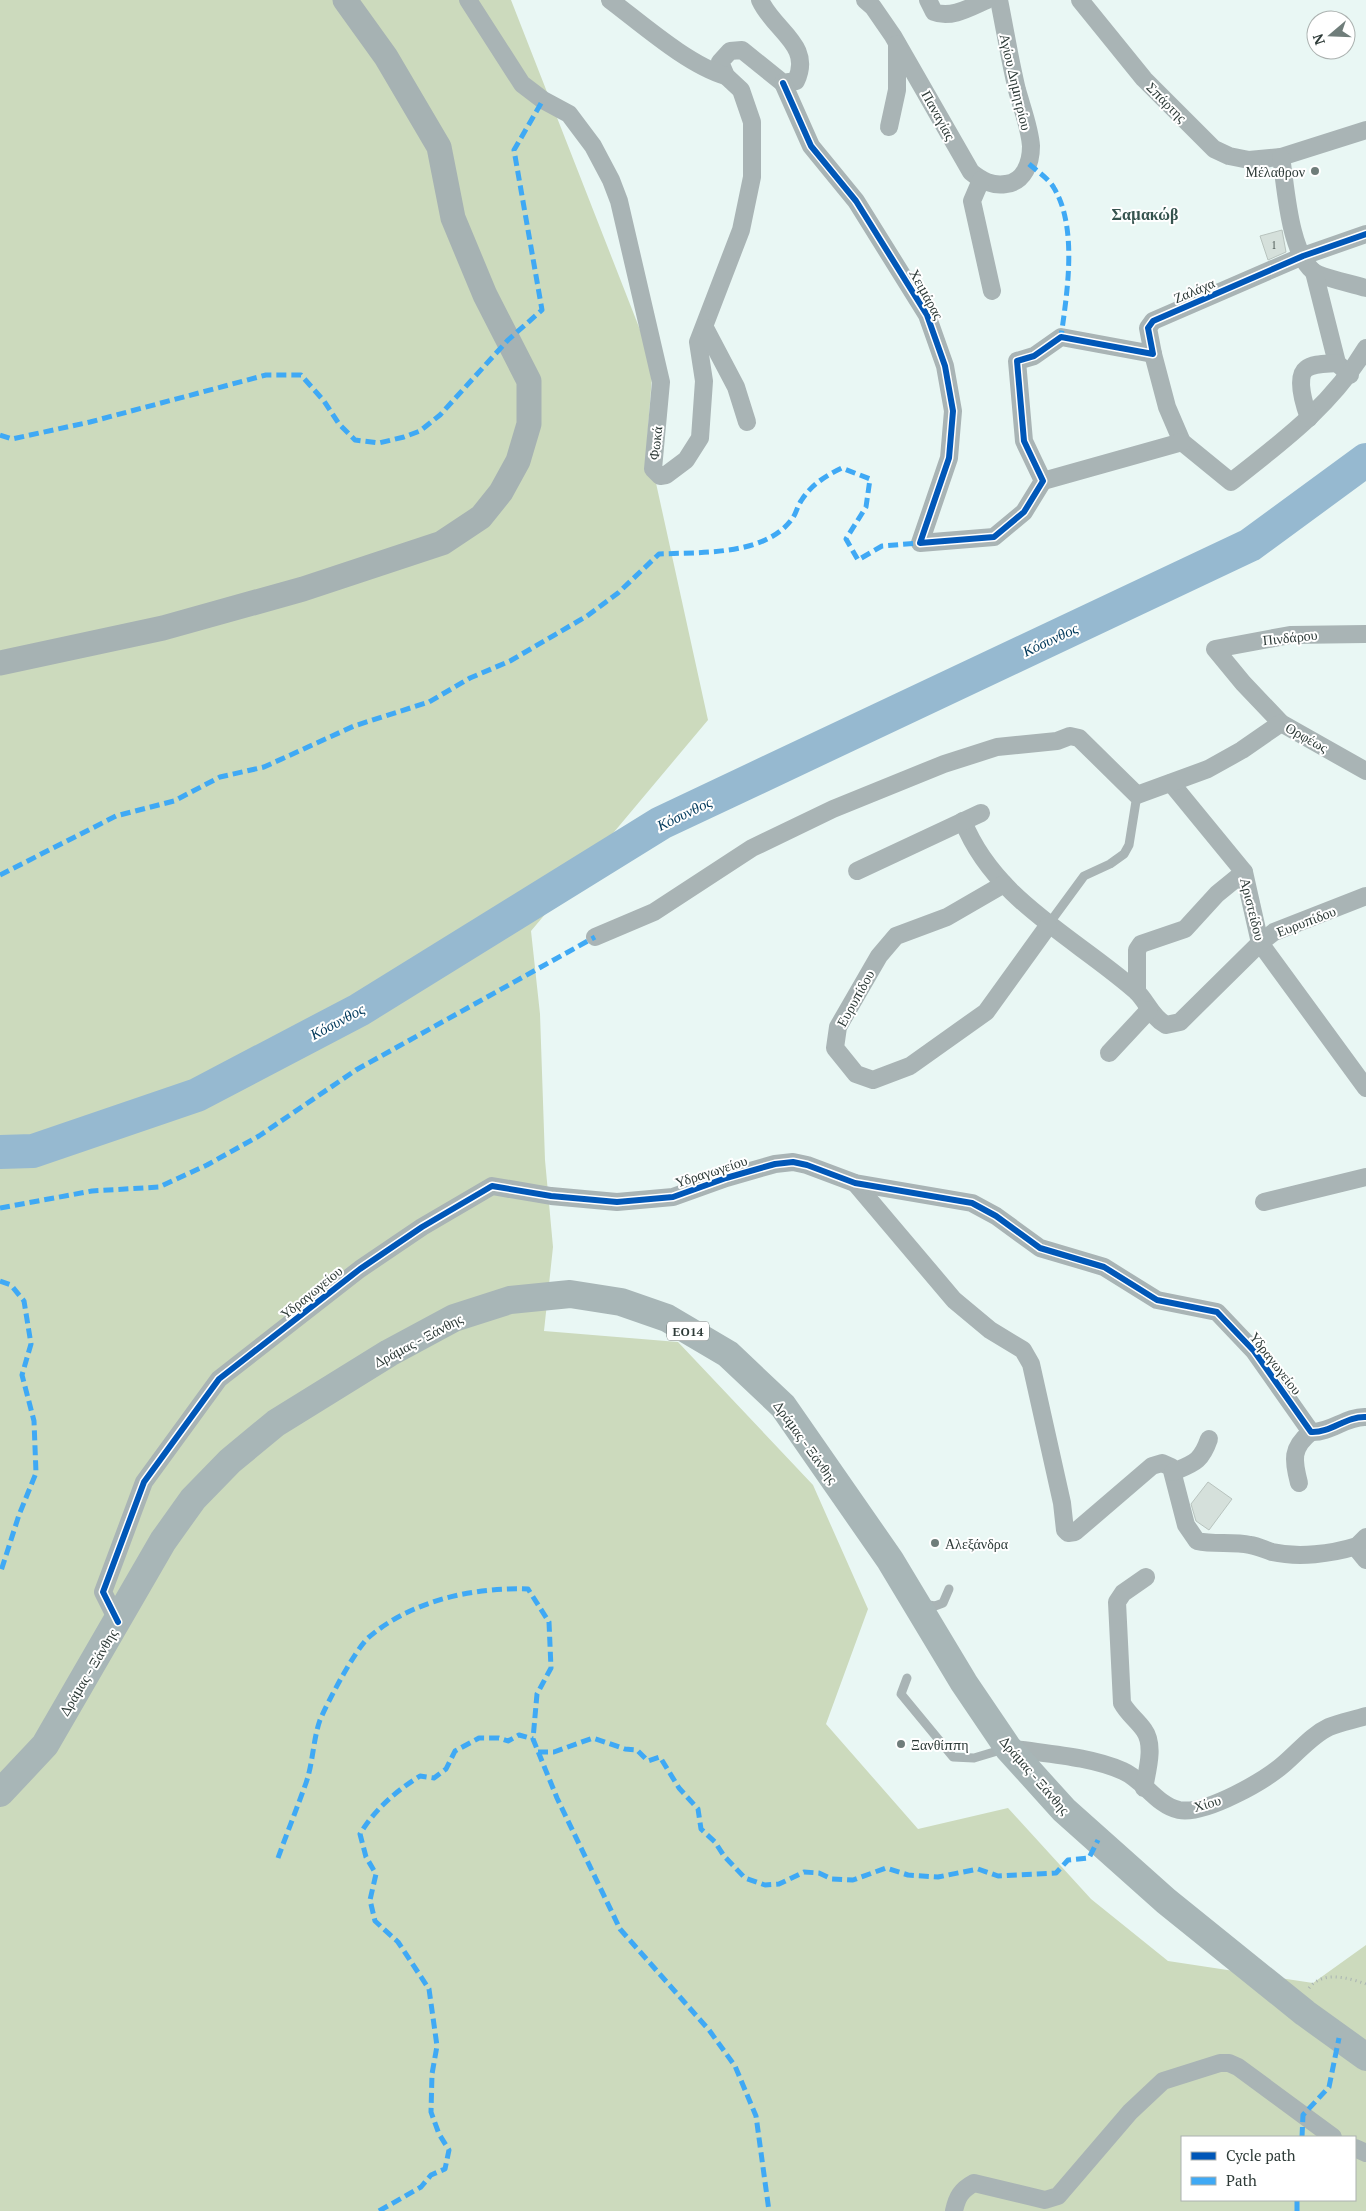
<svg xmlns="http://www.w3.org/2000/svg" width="1366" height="2211" viewBox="0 0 1366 2211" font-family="'PT Serif',serif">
<rect width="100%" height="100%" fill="#e9f7f4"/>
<path fill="#ccdabd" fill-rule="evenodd" d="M0 0H511L653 363 647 442 708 720 531 931 540 1014 545 1160 553 1247 544 1331 678 1342 813 1485 868 1609 826 1724 918 1829 1008 1808 1091 1899 1168 1961 1313 1983 1366 1945V2211H0ZM1182 2137H1355V2200H1182Z"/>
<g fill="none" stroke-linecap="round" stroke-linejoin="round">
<polyline stroke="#96b9d0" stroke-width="34" points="0,1152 33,1151 197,1095 359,1010 661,823 1250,545 1366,460"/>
</g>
<g fill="#d5e0db" stroke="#b8c3be">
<polygon points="1282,230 1286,252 1268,260 1260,236"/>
<polygon points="1208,1482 1232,1499 1209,1530 1196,1521 1191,1504"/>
</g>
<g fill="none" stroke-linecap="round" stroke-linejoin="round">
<path stroke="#a8b2b2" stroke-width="3" stroke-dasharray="1 4" stroke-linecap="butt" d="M1309 1988C1323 1970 1349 1978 1366 1984"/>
<g stroke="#a9b4b5" stroke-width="9">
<polyline points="1048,925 1084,876 1110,864 1124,854 1129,845 1137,795"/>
<polyline points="923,1604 935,1606 943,1603 949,1589"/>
<polyline points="907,1678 901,1694 953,1757 974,1758 1004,1749"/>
</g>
<g stroke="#a9b4b5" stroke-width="18">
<path d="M468 0 522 84 543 100 569 114 593 146 611 180 619 201 661 382 653 469 660 476 666 475 686 460 700 438 704 381 698 342 741 230 752 177V122L741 90 726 76 720 62 730 51 742 50 783 83 796 81C813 45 774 31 760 0"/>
<path d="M610 0C642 24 688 65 726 76"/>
<path d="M865 0 873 7 893 36 971 172C982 181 992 186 1006 184 1024 182 1031 163 1031 146 1030 129 1022 108 1017 90 1010 61 1005 30 999 0"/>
<path d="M928 0 934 12C951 19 971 7 987 0"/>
<polyline points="1080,0 1144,79 1214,149 1229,156 1249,160 1281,157 1366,130"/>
<polyline points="783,83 811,146 856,201 927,315 945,366 953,411 949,458 920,543 994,537 1024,512 1043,481 1024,441 1017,361 1034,356 1061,337 1153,354 1148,328 1153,321 1303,256 1366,234"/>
<polyline points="889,127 897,90 897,44"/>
<path d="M1281 157C1286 187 1289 252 1314 272 1321 277 1356 285 1366 288"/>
<polyline points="981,180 972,201 992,291"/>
<polyline points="1314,272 1337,363 1350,375"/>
<polyline points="705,328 736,387 747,422"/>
<path d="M1153 354 1167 407 1182 442 1231 482C1283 441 1332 405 1366 348"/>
<path d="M1309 418C1305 407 1295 377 1306 369 1313 363 1328 364 1337 363"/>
<polyline points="1043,481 1182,442"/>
<polyline points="1366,634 1290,635 1215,649 1243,683 1281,723 1366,771"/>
<polyline points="1171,783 1244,872 1260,943 1366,1088"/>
<path d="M963 821C994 900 1076 938 1136 991 1147 1001 1151 1017 1166 1025L1180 1022 1260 943 1274 932 1366 896"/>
<polyline points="857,871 981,813"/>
<polyline points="1004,884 947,917 896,936 879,956 838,1027 835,1048 856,1074 873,1080 910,1066 986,1012 1048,926"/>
<polyline points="595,937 654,912 752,848 833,809 944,764 997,747 1057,741 1070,736 1079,738 1137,795 1208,769 1242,750 1281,723"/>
<polyline points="1137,992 1137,950 1141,944 1185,929 1217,894 1244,872"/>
<polyline points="1109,1053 1149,1010"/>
<path d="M855 1183 954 1300 990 1330 1023 1350 1031 1364 1062 1503 1065 1530 1068 1533 1075 1532 1152 1466 1162 1463 1171 1467 1186 1525 1197 1541C1214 1545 1233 1541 1250 1545 1258 1546 1265 1550 1272 1552 1299 1558 1331 1554 1357 1546"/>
<polyline points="1264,1202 1366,1177"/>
<path d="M1173 1472C1194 1463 1201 1462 1209 1439"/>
<path d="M1299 1483C1293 1460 1291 1448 1311 1432"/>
<polyline points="1366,1537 1357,1546 1357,1549 1366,1560"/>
<path d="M118 1622 103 1592 144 1482 219 1379 360 1269 422 1227 492 1186 551 1196 617 1202 673 1197 726 1178 775 1164 793 1162 807 1165 855 1183 972 1203 996 1216 1040 1248 1104 1267 1157 1300 1217 1312 1254 1351 1311 1432C1331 1433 1346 1416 1366 1417"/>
<path d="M1008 1748C1046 1754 1089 1756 1123 1771 1144 1780 1156 1805 1179 1810 1206 1815 1266 1780 1285 1763 1300 1750 1312 1735 1329 1727 1340 1722 1354 1720 1366 1716"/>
<path d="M1144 1788C1147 1771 1155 1745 1144 1730 1137 1720 1128 1714 1122 1703L1117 1602 1123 1593 1146 1577"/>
<polyline points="1355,2148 1366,2153"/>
<path d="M954 2211C957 2197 961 2190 974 2183L1045 2200 1058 2196 1130 2112 1163 2081 1220 2063H1229L1238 2067 1333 2137"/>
</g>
<polyline stroke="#a6b2b3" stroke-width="25" points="0,663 163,628 303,589 442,543 481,517 501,492 518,461 529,424 529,381 485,295 453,218 439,147 386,57 345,0"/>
<polyline stroke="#a8b6b7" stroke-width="28" points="0,1793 45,1745 163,1541 193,1499 230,1461 276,1423 389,1353 454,1318 510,1300 570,1294 621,1302 667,1318 728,1354 783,1406 890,1560 964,1683 1008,1748 1064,1810 1166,1901 1305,2013 1366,2057"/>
<g stroke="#3fa9f5" stroke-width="5" stroke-dasharray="10 5" stroke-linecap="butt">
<path d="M1029 164C1037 171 1049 179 1054 188 1078 228 1067 293 1061 337"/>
<polyline points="0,435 12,439 90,422 266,375 301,375 324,401 339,424 355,440 379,443 404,437 420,431 440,415 508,340 542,310 514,150 543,100"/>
<path d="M0 875 116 816 174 801 220 777 264 767 354 726 429 702 470 678 510 661 587 616 618 593 659 554C701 552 765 556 792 519 796 514 797 507 801 501 811 485 825 476 842 468L870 479 866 507 846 539 858 560 882 546 920 543"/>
<polyline points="0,1208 92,1191 159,1187 207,1165 259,1136 356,1070 595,937"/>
<polyline points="0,1281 11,1285 24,1301 31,1344 22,1375 34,1421 36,1473 19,1515 0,1574"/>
<polyline points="538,1752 554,1752 593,1738 625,1749 637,1750 648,1761 660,1757 679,1788 698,1809 701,1829 715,1842 724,1856 745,1878 765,1885 779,1884 804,1872 819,1873 832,1879 853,1880 886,1868 908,1875 938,1877 978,1869 998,1876 1056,1873 1068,1860 1089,1858 1098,1840"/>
<path d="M278 1858C287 1833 297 1808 306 1783 313 1763 313 1740 320 1720 327 1703 355 1650 368 1638 410 1601 473 1587 528 1589L549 1622 551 1668 537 1694 533 1739 557 1798 620 1929 709 2030 735 2066 756 2116 769 2211"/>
<polyline points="1302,2137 1303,2115 1329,2087 1339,2038"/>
<path d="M379 2211 421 2187 431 2175 445 2169 449 2150 439 2134 431 2112 432 2074 437 2046 429 1989 398 1942 375 1921 370 1900 376 1874 366 1857 360 1834C375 1809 396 1791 420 1776L434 1778 446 1769 455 1751 479 1738H499L508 1741 519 1735 533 1739"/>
<polyline points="1297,2211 1297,2200"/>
</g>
<defs>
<g id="cycleway">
<polyline points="783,83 811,146 856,201 927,315 945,366 953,411 949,458 920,543 994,537 1024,512 1043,481 1024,441 1017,361 1034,356 1061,337 1153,354 1148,328 1153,321 1303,256 1366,234"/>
<path d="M118 1622 103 1592 144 1482 219 1379 360 1269 422 1227 492 1186 551 1196 617 1202 673 1197 726 1178 775 1164 793 1162 807 1165 855 1183 972 1203 996 1216 1040 1248 1104 1267 1157 1300 1217 1312 1254 1351 1311 1432C1331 1433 1346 1416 1366 1417"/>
</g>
</defs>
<use href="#cycleway" stroke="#fff" stroke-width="9"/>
<use href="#cycleway" stroke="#0057b8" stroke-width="6"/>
</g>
<g fill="#6f7d7a" stroke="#fff" stroke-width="2">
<circle cx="1315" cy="171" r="5"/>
<circle cx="935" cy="1543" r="5"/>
<circle cx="901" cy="1744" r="5"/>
</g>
<g text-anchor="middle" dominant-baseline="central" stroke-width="4" stroke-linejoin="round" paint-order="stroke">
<g font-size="11" fill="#5a6662">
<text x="1274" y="245">1</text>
</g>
<rect fill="#fff" stroke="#6d7674" stroke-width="1" x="667" y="1321.5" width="42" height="19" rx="4"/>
<g font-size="12" font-weight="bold" fill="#2e3b38">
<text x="688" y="1331">ΕΟ14</text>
</g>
<g font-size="14" fill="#2e3b38" stroke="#fff">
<text transform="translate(1016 82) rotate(77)">Αγίου Δημητρίου</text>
<text transform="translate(1167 102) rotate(45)">Σπάρτης</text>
<text transform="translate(939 115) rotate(61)">Παναγίας</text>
<text transform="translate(1194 290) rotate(-23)">Ζαλάχα</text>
<text transform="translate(927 294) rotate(61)">Χειμάρας</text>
<text transform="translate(655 443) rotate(-83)">Φωκά</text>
<text transform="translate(1290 637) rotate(-6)">Πινδάρου</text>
<text transform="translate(1307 737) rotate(29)">Ορφέως</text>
<text transform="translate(1253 909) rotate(76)">Αριστείδου</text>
<text transform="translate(1306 921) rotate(-21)">Ευρυπίδου</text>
<text transform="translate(855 998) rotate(-61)">Ευρυπίδου</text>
<text transform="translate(711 1171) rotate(-18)">Υδραγωγείου</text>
<text transform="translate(311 1292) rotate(-39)">Υδραγωγείου</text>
<text transform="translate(418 1340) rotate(-28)">Δράμας - Ξάνθης</text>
<text transform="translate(1276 1363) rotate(52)">Υδραγωγείου</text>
<text transform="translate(806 1442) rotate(54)">Δράμας - Ξάνθης</text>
<text transform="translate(88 1672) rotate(-59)">Δράμας - Ξάνθης</text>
<text transform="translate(1035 1775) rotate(49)">Δράμας - Ξάνθης</text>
<text transform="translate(1207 1803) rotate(-16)">Χίου</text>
</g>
<g font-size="14" fill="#2e3b38" stroke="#fff" text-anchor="start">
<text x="1305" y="171" text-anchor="end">Μέλαθρον</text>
<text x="945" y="1543">Αλεξάνδρα</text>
<text x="911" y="1744">Ξανθίππη</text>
</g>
<g font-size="15" font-style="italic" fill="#00395b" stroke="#fff">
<text transform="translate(1050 639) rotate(-25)">Κόσυνθος</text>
<text transform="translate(684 813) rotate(-26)">Κόσυνθος</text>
<text transform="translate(337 1021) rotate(-28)">Κόσυνθος</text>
</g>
<g font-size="16" font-weight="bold" fill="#36534e" stroke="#fff">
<text x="1145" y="214">Σαμακώβ</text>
</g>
</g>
<rect x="1181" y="2136" width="175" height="65" fill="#ffffff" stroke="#abb1af"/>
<rect x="1191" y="2152" width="25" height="8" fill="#0057b8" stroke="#abb1af"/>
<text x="1226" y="2161" font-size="15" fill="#2e3b38">Cycle path</text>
<rect x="1191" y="2177" width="25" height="8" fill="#3fa9f5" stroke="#abb1af"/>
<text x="1226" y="2186" font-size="15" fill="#2e3b38">Path</text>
<g transform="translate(1331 35) rotate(251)"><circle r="24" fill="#ffffff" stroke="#abb1af"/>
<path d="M0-4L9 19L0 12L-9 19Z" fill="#6f7d7a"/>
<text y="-8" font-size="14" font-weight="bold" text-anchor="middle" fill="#2e3b38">N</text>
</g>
</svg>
